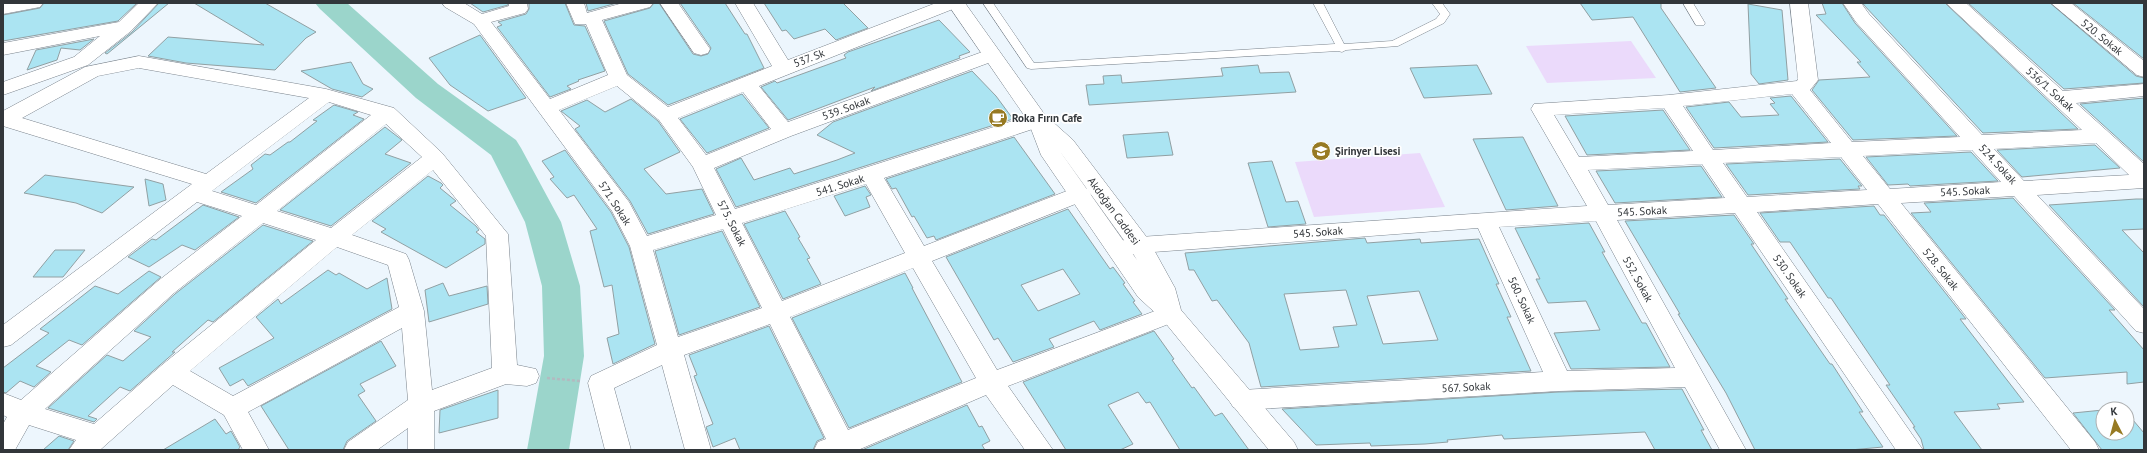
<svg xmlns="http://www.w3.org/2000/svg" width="2147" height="453" viewBox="0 0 2147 453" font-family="'PT Sans',sans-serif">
<rect width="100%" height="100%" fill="#edf6fd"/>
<g fill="#ebdafb">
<polygon points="1631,41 1656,78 1547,83 1526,46"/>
<polygon points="1420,153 1445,207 1314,217 1295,162"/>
</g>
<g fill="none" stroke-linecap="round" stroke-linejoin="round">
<polygon fill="#9bd5cb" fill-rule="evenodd" points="315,3 347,3 438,84 516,140 521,148 561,222 580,286 584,356 569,450 527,450 544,356 542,286 525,222 491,155 416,98 320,9"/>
</g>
<g fill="#abe4f2" stroke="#91a0a3" fill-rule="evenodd">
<polygon points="44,3 137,3 118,21 3,41 3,15 40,8"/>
<polygon points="159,3 169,3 107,54 105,53 132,32"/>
<polygon points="194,3 265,3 316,32 306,38 275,70 186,63 148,56 168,37 264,45"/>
<polygon points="470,3 508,3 508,5 483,12"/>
<polygon points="529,3 565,3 574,25 585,26 605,71 578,80 579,81 567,86 571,89 550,97 497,27 502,25 498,22 526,14 529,9"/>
<polygon points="586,3 617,3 588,11"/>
<polygon points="654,3 659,3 693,54 701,56 708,54 711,48 680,3 725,3 745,34 747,34 764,68 668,105 628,74 604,21 650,8"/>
<polygon points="764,3 843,3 868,28 836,40 825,29 794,39 786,30 782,31"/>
<polygon points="1580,3 1661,3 1661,8 1716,88 1680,92 1633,17 1592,20"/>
<polygon points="1822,3 1842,3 1855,23 1957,136 1853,140 1812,90 1819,80 1870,77 1857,62 1861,62 1816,15 1826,14"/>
<polygon points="1870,3 1945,3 2078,129 1983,133 1863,4"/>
<polygon points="1968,3 2050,3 2136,76 2144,78 2144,83 2064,89"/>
<polygon points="2073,3 2144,3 2144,59"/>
<polygon points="1748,4 1782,10 1788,80 1759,84 1751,74"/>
<polygon points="939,20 970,52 959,56 960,58 871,91 875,87 788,120 761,87 775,81 777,83 846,58 844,55 848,52"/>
<polygon points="480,35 526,98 488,111 450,85 429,58"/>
<polygon points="94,39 80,50 61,48 57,60 27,70 36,50"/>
<polygon points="351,62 363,84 373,89 362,97 332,89 301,71"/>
<polygon points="1258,65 1260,73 1289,72 1296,92 1089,105 1086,85 1104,84 1103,76 1121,75 1122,83 1223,76 1221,68"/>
<polygon points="1477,65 1492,94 1424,98 1410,68"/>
<polygon points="972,71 996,96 1013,119 736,207 716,169 741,158 754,180 790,168 794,174 837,160 855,153 817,135 833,122"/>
<polygon points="742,94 769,128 707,153 680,119"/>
<polygon points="1791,96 1828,142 1714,148 1686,107 1729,102 1741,117 1779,115 1770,104 1775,103 1770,98"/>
<polygon points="2144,98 2144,162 2080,104"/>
<polygon points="631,99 658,121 680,152 644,169 666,194 702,189 714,214 648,234 630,201 575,129 580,126 561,111 587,100 605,112"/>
<polygon points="334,105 358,112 353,115 364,119 256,203 221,192 253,169 251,165 265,154 270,155 288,142 290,142 317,121 313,120"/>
<polygon points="1663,110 1690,150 1587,155 1565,116"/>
<polygon points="385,127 402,140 385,154 411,163 331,226 280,210"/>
<polygon points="1168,132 1173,155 1127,158 1123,135"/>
<polygon points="1014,137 1055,194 936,240 934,236 927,238 914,216 912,217 896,188 892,189 886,179"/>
<polygon points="1523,137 1558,206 1506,210 1473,139"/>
<polygon points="2095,145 2120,168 2022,177 1997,150"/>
<polygon points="565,150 611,212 629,247 655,344 613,364 607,338 619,334 612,285 604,287 590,231 597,229 574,195 567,198 550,179 554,177 542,161"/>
<polygon points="1971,152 1998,181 1910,186 1908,184 1888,185 1866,157"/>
<polygon points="1840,159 1862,186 1858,186 1860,189 1748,195 1726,164"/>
<polygon points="1272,161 1286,202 1298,201 1306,224 1268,227 1248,163"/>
<polygon points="1701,166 1722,197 1615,203 1596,171"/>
<polygon points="45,175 134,187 102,213 76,203 24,193"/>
<polygon points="428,176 441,183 443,185 440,188 456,201 450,205 476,226 479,230 476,232 485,239 485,244 446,268 381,232 386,229 372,221"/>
<polygon points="145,179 163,184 166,200 149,206"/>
<polygon points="865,186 871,195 866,197 870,207 845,216 834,196"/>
<polygon points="2013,198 2115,310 2109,310 2144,350 2144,382 2127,384 2127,372 2045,378 1911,213 1931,212 1924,203"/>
<polygon points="2136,199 2144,199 2144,229 2122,230 2144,253 2144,307 2049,205"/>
<polygon points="203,205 239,217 195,250 182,245 149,267 128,257 152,239 156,240"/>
<polygon points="1874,206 1880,215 1884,215 1966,319 1960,319 2024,402 1997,404 2000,409 1954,412 1982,450 1924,450 1921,439 1913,427 1915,427 1886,385 1890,385 1831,298 1828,298 1790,242 1780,242 1760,213"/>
<path d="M1068 209 1110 269 1113 267 1125 283 1123 284 1135 301 1133 302 1142 314 1100 330 1094 321 1049 339 1054 347 1013 362 998 338 994 340 946 257ZM1063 269 1080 294 1038 311 1021 285Z"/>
<polygon points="785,211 800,237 798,238 810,258 807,259 821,284 783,299 744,224"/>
<polygon points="1734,215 1754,244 1751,244 1788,299 1785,299 1830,364 1832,364 1863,412 1859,412 1883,447 1850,450 1755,450 1726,393 1678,314 1680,314 1625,221"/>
<polygon points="1589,223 1605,252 1602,252 1625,293 1642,323 1646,323 1670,367 1571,369 1554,333 1600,330 1586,301 1548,303 1536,279 1540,279 1515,228"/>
<polygon points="263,225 313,241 213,322 208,320 172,352 175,352 130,391 120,387 88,416 97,419 94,422 48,408 107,355 123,361 151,337 134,331 175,294"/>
<polygon points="722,231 760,307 679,335 655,251"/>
<path d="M1365 238 1367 243 1420 239 1421 243 1479 239 1499 284H1496L1511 317H1507L1531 371 1261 387 1249 343 1217 300 1212 301 1194 270H1189L1185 253ZM1346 290 1357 325 1333 327 1339 347 1300 350 1284 294ZM1419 291 1438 340 1383 344 1367 296Z"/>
<polygon points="55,250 85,250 63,277 33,277"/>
<polygon points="328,270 336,275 339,273 367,289 387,278 392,309 248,386 243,379 230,386 219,368 274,338 256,317 278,299 281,304"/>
<polygon points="149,271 161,277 82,345 69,340 36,366 51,372 34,387 20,381 6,393 3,392 3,368 49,333 40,329 95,286 118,294"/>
<polygon points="905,273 913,288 912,288 962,382 849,428 792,318"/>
<polygon points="443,283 449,296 487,286 488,304 429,322 425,290"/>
<polygon points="769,326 824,438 817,441 813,450 740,450 735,438 713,447 706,427 713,424 694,376 697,375 689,355"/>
<polygon points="1154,331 1174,359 1172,360 1192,388 1194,387 1215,416 1222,413 1249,450 1180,450 1150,402 1146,403 1138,392 1108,405 1133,444 1120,450 1066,450 1023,382"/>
<polygon points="381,341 396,366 360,384 365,391 358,395 376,421 347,441 343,450 289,450 261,406"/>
<polygon points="1682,389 1704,430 1701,430 1712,450 1655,450 1645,432 1504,439 1502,435 1447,440 1448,442 1425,444 1371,446 1370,443 1316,445 1282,409 1559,392"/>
<polygon points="498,390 498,418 439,433 440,410"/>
<polygon points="967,405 979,427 982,426 990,441 982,445 985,450 862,450"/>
<polygon points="2103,410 2103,433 2127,433 2127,413 2144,433 2144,450 2102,450 2073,413"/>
<polygon points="215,419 226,434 231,431 240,447 238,450 163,450"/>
<polygon points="59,436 74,441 68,450 43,450"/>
</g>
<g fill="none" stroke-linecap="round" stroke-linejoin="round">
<defs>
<g id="service">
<polygon points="983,3 993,3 1034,63 1335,44 1313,3 1323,3 1344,44 1392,41 1436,19 1440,14 1432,3 1442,3 1450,14 1444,23 1398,46 1346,50 1342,52 1338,51 1031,69 1027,68"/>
<polygon points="1683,3 1693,3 1705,23 1704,25 1696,25"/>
</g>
<g id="minor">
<polygon points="43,3 40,7 3,14 3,4"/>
<polygon points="139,3 158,3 131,31 88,65 3,95 3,82 74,57 100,36 3,55 3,43 119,22"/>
<path d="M442 3H464L482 14 509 6V3H527L528 9 525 13 491 22 550 99 608 75 586 24H575L566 3H584L587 13 623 3H653L650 7 602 20 627 75 668 107 772 66 735 3H753L788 60 936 3H961L958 7 759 86 788 122 985 51 992 49 999 51 1001 55 999 59 791 136 714 168 735 209 1038 113 1045 115 1048 120 1045 125 884 178 924 246 1072 189 1080 187 1088 189 1091 194 1088 199 932 261 997 370 1171 305 1179 308 1183 314 1179 320 1008 386 1053 450H1025L986 395 858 450H814L818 442 826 439 770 324 684 355 711 450H685L662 365 614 388 631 450H605L588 383 591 376 657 345 630 246 612 211 474 24 445 7ZM617 86 659 120 693 167 716 215 647 236 629 202 559 110ZM743 92 771 129 706 155 678 118ZM866 184 905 253 782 301 742 223ZM723 229 762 308 678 337 653 250ZM913 268 976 378 848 430 790 317Z"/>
<polygon points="660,3 678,3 710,49 708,53 701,55 694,53"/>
<path d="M1790 3H1808L1818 80 1810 90 1852 142 1960 137 1856 22 1843 3H1861L1869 14 1982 135 2082 130 1946 3H1966L2063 91 2144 84V96L2076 103 2144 164V188L2037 195 2144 309V333L2136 331 2014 196 1901 203 2095 442 2099 450H2071L1878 204 1757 212 1923 450H1896L1735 213 1617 220 1746 450H1720L1685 387 1559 391 1242 410 1233 407 1229 400 1233 393 1242 390 1543 372 1478 228 1140 253 1118 257 1110 255 1107 249 1110 243 1140 237 1587 206 1531 109 1534 104 1669 95 1797 81 1798 79ZM1792 94 1831 143 1713 150 1683 106ZM1664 108 1693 151 1579 157 1554 115ZM2096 143 2129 175 2024 181 1994 149ZM1972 150 2001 182 1890 189 1863 156ZM1841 157 1867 190 1747 197 1723 163ZM1702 164 1725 198 1608 205 1588 170ZM1596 221 1675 368 1567 371 1499 227Z"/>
<polygon points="2051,3 2071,3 2144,61 2144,77 2137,75"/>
<path d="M139 56 326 89 394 108 442 153 508 234 517 365 536 369 539 376 536 383 527 386 506 384 434 411V450H408V428L377 450H344L348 442 408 400 402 328 248 412 269 450H243L224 415 173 385 100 450H69L76 440 29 425 15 450H3V424L7 417 3 415V393L21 400 158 281 242 216 197 202 11 345 3 347V325L192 184 3 126V111L85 67ZM139 68 309 98 206 174 22 118 98 76ZM329 102 371 115 256 205 212 191ZM386 124 422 157 331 228 277 211ZM433 170 486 236 492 368 432 390 424 311 409 260 406 254 352 235ZM263 223 316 240 162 365 94 424 45 409 174 293ZM337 247 388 265 399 307 233 396 190 371Z"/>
</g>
<path id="secondary" d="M947 3H965L1045 115 1073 140 1148 239 1175 288 1181 310 1294 442 1298 450H1269L1163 320 1138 297 1041 155 1028 121ZM1059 150 1131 250 1137 260Z"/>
</defs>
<use href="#service" stroke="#7a838c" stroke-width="1"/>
<use href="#minor" stroke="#7a838c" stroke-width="1"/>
<use href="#secondary" stroke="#7a838c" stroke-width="1"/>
<polyline stroke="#b2bac0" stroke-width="2.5" stroke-dasharray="3 2" stroke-linecap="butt" points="547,378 580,381"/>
<use href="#service" fill="#fff" fill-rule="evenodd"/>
<use href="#minor" fill="#fff" fill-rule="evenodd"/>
<use href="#secondary" fill="#fff" fill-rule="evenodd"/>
</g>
<defs>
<symbol id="cafe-disc" viewBox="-11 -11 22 22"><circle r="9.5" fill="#977a23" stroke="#fff"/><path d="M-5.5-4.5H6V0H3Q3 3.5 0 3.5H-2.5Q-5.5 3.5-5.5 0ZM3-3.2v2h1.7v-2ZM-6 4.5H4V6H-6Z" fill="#fff"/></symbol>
<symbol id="school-disc" viewBox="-11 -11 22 22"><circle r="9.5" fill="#977a23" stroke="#fff"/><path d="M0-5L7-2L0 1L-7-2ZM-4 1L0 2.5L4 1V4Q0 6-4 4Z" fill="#fff"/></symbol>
</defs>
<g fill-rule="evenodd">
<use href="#cafe-disc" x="987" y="107" width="22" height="22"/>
<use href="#school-disc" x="1310" y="140" width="22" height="22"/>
</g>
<g text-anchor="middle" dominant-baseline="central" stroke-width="3.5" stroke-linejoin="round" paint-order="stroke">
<g font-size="11" fill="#32363a" stroke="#fff">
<text transform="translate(2102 37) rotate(39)">520. Sokak</text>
<text transform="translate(809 58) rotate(-21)">537. Sk</text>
<text transform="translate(2050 89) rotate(42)">536/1. Sokak</text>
<text transform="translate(846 108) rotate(-20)">539. Sokak</text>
<text transform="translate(1998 164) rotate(47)">524. Sokak</text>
<text transform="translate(840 185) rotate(-17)">541. Sokak</text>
<text transform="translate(1965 191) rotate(-3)">545. Sokak</text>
<text transform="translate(615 203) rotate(57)">571. Sokak</text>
<text transform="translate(1114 211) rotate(54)">Akdoğan Caddesi</text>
<text transform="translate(1642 211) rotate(-3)">545. Sokak</text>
<text transform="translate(732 223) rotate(63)">575. Sokak</text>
<text transform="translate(1318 232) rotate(-4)">545. Sokak</text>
<text transform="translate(1941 269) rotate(51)">528. Sokak</text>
<text transform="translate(1790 276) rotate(55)">530. Sokak</text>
<text transform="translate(1638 279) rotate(61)">552. Sokak</text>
<text transform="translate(1522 300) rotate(65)">560. Sokak</text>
<text transform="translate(1466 387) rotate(-3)">567. Sokak</text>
</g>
<g font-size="11" font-weight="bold" fill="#32363a" stroke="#fff" text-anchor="start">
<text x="1012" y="118">Roka Fırın Cafe</text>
<text x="1335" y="151">Şirinyer Lisesi</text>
</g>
</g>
<rect width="2147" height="453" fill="none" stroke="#32363a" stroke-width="8"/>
<g transform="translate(2115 421) rotate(354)"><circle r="19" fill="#ffffff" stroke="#adafb0"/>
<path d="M0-3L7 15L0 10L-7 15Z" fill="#977a23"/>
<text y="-6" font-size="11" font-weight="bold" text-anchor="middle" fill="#32363a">K</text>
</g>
</svg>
